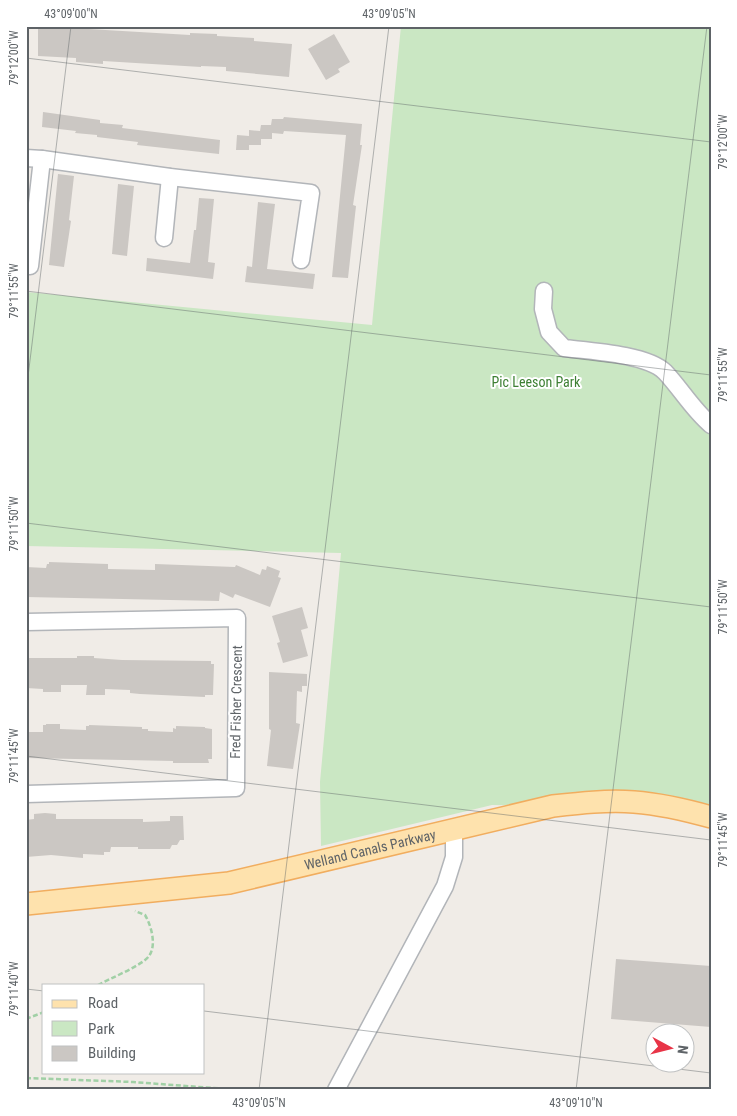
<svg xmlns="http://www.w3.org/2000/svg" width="737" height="1116" viewBox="0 0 737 1116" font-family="'Roboto Condensed',sans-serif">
<rect width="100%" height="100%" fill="#f0ece7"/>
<polygon fill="#cae7c3" points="401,26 711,26 711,807 492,805 321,846 320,782 341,553 26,546 26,292 372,325"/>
<g fill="#cbc7c3">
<polygon points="38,26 190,35 190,33 217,34 217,36 254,38 254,41 292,44 289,77 226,71 226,67 201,66 201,67 103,61 103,64 76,62 76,58 38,56"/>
<polygon points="334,34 350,62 338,69 340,72 326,80 308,49"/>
<polygon points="43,112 100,120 100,123 123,125 122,128 220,140 219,154 137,145 138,142 97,137 97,135 75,133 76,131 42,127"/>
<polygon points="284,117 362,124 360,145 362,145 353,205 356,206 348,278 332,277 346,135 284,131 283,134 272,133 272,139 261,139 261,145 249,145 249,150 236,150 237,135 249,136 249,130 260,131 261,125 271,125 272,119 283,119"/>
<polygon points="58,174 74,176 69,220 71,221 64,267 49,265"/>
<polygon points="118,184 134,186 127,256 112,254"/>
<polygon points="199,198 214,199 208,262 215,263 213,279 146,271 147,258 190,263 194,230 196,230"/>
<polygon points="258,202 275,204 267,269 315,274 313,289 245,282 247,266 252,267"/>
<polygon points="49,562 108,564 108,569 155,570 155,564 235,567 236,565 260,575 262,569 266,570 267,566 280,571 278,577 281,578 270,607 235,594 233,598 220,592 219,601 26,597 26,567 46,568 47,564 49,564"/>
<polygon points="302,607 308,628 301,630 308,656 283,663 277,643 280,642 272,616"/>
<polygon points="77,656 94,656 94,658 122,660 211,661 211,664 214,664 213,695 205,695 205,697 140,694 130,693 130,690 105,689 105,695 86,695 87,685 61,685 61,692 43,692 43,689 26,688 26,658 77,658"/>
<polygon points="269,672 307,674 307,686 302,686 302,692 297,691 296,723 300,724 293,769 267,766 271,730 269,729"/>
<polygon points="46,724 60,724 60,729 86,730 86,726 89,726 89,725 142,727 142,729 148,729 148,731 173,732 173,728 176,729 176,726 205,727 205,728 212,729 212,759 208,759 209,763 173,763 173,761 26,758 26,732 43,732 43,725 46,725"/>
<polygon points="45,813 56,814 56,819 143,819 143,822 170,821 170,816 183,816 184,840 180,840 177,845 172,845 170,849 138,849 138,847 111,847 110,852 104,852 104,855 83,854 83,858 51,855 26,857 26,820 34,819 34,814"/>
<polygon points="616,959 711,966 711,1027 611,1019"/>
</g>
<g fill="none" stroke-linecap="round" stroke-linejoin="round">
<defs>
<g id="minor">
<polyline points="26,158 42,159 30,266 26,265"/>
<polyline points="42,159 170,177 311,193 301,260"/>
<polyline points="164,238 170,177"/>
<path d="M544 291 543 309 549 332 564 348C589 351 647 354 665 372 681 389 693 410 711 425"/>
<polyline points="26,622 237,618 236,788 26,794"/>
<polyline points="336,1090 445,886 454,857 454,830"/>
</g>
<g id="major">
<path id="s1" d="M26 904 229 883 553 806C580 803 607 800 634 802 660 804 686 810 711 817"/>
</g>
</defs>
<use href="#minor" stroke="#b2b5b9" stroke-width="19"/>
<use href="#major" stroke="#f1ad5f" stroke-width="24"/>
<g stroke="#a1d0a6" stroke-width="2.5" stroke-dasharray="5 2.5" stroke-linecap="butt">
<path d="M98 985C109 979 143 965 149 956 157 945 151 925 145 915L135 911"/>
<polyline points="26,1019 44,1012"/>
<polyline points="26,1078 133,1082 240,1090"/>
</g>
<use href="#minor" stroke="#fff" stroke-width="16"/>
<use href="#major" stroke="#fee2ad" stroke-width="21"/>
</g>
<path fill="none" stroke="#5e6367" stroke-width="1" stroke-opacity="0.45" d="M26 58 711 142M26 291 711 375M26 393 71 26M26 523 711 607M26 756 711 840M26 989 44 991M204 1011 711 1073M259 1090 389 26M576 1090 707 26"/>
<g text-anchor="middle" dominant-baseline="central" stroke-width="4" stroke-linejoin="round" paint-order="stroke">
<g font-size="14" fill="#3e8034" stroke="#fff">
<text x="536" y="382">Pic Leeson Park</text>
</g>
<g font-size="14" fill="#5e6367" stroke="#fff">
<text transform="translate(236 702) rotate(-89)">Fred Fisher Crescent</text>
<text stroke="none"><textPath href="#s1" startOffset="349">Welland Canals Parkway</textPath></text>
</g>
</g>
<rect width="737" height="1116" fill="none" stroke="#ffffff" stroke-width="55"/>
<rect x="42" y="984" width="162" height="90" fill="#ffffff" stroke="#bfc1c2"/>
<rect x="52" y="1000" width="25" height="8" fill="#fee2ad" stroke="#bfc1c2"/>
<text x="88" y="1008" font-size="15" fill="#5e6367">Road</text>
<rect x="52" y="1021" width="25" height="15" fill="#cae7c3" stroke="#bfc1c2"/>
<text x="88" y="1034" font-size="15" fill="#5e6367">Park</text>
<rect x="52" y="1046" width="25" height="15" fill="#cbc7c3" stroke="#bfc1c2"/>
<text x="88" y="1058" font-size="15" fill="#5e6367">Building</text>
<g transform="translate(670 1048) rotate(97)"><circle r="24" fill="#ffffff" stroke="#bfc1c2"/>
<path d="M0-4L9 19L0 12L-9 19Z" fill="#e83447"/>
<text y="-8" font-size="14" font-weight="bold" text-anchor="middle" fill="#5e6367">N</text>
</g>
<rect x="28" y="28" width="682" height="1060" fill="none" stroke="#5e6367" stroke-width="2"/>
<g font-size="12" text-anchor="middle" fill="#5e6367">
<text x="71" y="18">43°09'00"N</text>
<text x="389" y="18">43°09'05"N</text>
<text transform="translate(14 58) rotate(-90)" y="4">79°12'00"W</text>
<text transform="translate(723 142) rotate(-90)" y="4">79°12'00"W</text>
<text transform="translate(14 291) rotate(-90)" y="4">79°11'55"W</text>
<text transform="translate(723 375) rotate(-90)" y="4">79°11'55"W</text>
<text transform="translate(14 524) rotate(-90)" y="4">79°11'50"W</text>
<text transform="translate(723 607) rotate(-90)" y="4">79°11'50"W</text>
<text transform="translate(14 756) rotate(-90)" y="4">79°11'45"W</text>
<text transform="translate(723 840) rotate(-90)" y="4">79°11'45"W</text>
<text transform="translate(14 989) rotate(-90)" y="4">79°11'40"W</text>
<text x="259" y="1107">43°09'05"N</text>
<text x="576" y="1107">43°09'10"N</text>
</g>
</svg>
